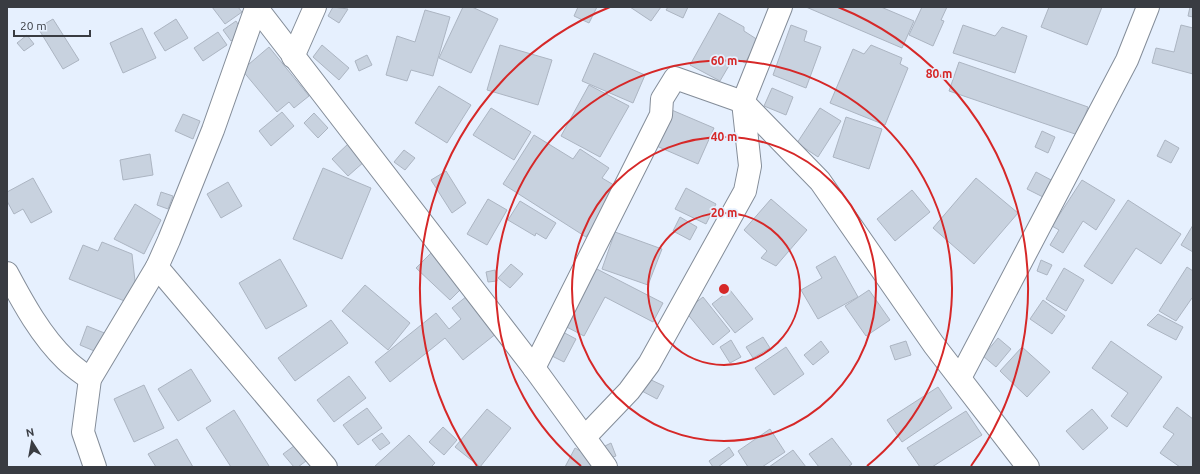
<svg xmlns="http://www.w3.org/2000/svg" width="1200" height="474" viewBox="0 0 1200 474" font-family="Ubuntu,sans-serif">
<rect width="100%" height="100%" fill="#e6f0fe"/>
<g fill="#c8d2df" stroke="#acb5c2">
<polygon points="212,7 238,7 242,12 225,24"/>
<polygon points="333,7 348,9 339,23 328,16"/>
<polygon points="463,7 472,7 498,19 471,73 439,58"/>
<polygon points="578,7 597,7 589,23 574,16"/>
<polygon points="630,7 661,7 651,21"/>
<polygon points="668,7 688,7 683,18 666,10"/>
<polygon points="806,7 881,7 914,21 902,48"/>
<polygon points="922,7 947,7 941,20 944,21 933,46 909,35"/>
<polygon points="1049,7 1102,7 1087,45 1041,27"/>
<polygon points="1190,7 1193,7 1193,17 1188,16"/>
<polygon points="425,10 450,17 433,76 411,70 407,81 386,75 397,36 415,42"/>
<polygon points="719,13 744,27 744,31 758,40 745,63 734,57 720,81 690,65"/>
<polygon points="53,19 79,60 63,69 38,28"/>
<polygon points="176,19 188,38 165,51 154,33"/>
<polygon points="236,21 243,32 231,41 223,30"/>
<polygon points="791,25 807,31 804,41 821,47 806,88 773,75"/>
<polygon points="963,25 995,36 1002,27 1027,36 1015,73 953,53"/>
<polygon points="1181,25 1193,28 1193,74 1152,63 1156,48 1174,52"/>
<polygon points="142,28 156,58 123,73 110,43"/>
<polygon points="218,32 227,45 203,61 194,48"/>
<polygon points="27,35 34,44 24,51 17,43"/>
<polygon points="322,45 349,68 339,80 313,57"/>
<polygon points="500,45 552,60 538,105 487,90"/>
<polygon points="871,45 902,58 900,64 908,68 885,125 830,103 853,49 864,54"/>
<polygon points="269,47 309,96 294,108 289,102 277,112 242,70"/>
<polygon points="594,53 645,75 633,103 582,81"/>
<polygon points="367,55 372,65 359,71 355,61"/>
<polygon points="959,62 1088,107 1078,135 949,91"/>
<polygon points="589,85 629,106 600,157 561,136"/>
<polygon points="439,86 471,105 447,143 415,123"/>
<polygon points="772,88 793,97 786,115 764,106"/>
<polygon points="491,108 531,132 514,160 473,135"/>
<polygon points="667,108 714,128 698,164 652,144"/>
<polygon points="820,108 841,121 818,157 797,143"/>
<polygon points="282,112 294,126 271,146 259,131"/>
<polygon points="314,113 328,128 318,138 304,123"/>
<polygon points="183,114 200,121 193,139 175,131"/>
<polygon points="846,117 882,129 869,169 833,157"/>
<polygon points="1042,131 1055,137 1048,153 1035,147"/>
<polygon points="534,135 573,159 580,149 609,168 602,178 619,188 586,237 503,184"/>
<polygon points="1165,140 1179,148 1171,163 1157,156"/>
<polygon points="348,144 365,161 348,176 332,159"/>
<polygon points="404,150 415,158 405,170 394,162"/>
<polygon points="150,154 153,175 123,180 120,160"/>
<polygon points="323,168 371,188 342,259 293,239"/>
<polygon points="446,171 466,203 452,213 431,180"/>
<polygon points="1036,172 1053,181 1045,198 1027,189"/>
<polygon points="33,178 52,212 31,223 23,209 14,214 7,201 7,192"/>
<polygon points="976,178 1018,213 974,264 933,228"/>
<polygon points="1082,180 1115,200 1096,230 1083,221 1063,253 1050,245 1059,230 1052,226"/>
<polygon points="228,182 242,206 221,218 207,194"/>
<polygon points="686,188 716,204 706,224 675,209"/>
<polygon points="912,190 930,212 895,241 877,219"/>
<polygon points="161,192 173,196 168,209 157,205"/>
<polygon points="488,199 507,210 487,245 467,234"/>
<polygon points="771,199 807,230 776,266 761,258 767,251 744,230"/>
<polygon points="1128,200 1181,234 1161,264 1136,248 1112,284 1084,266"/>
<polygon points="520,201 556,223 546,239 536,233 535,236 508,220"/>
<polygon points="135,204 161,220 144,254 114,239"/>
<polygon points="680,217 697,227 690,240 673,231"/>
<polygon points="1193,225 1193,252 1181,245"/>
<polygon points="615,232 662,249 648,285 602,269"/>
<polygon points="102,242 132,254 135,281 127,302 69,279 83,245 98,251"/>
<polygon points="431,253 464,286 450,300 416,268"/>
<polygon points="835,256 858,297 818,319 801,290 822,278 816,267"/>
<polygon points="280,259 307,306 266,329 239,283"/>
<polygon points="1041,260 1052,265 1047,275 1037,271"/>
<polygon points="511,264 523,274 510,288 498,278"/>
<polygon points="591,266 663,303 653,322 605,297 584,336 561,324"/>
<polygon points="1187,267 1193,271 1193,299 1192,298 1176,321 1159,311"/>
<polygon points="1064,268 1084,280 1066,311 1046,299"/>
<polygon points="495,270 497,281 488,282 486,272"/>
<polygon points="365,285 410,323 388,350 342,311"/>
<polygon points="730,290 753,319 735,333 712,304"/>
<polygon points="869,290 890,320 866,336 845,306"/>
<polygon points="467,296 497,333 463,360 445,338 390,382 375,362 436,313 449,329 461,319 452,308"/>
<polygon points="703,297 730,331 713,345 685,311"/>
<polygon points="1043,300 1065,316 1052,334 1030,319"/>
<polygon points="1158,314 1183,327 1176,340 1147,325"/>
<polygon points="331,320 348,343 295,381 278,358"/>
<polygon points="87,326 107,334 99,353 80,345"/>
<polygon points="561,331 576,339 564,362 548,354"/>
<polygon points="763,337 770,348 753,358 746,347"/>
<polygon points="998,338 1011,349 996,367 983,356"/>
<polygon points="731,340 741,357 730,363 720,347"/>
<polygon points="821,341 829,352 813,365 804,355"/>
<polygon points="906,341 911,355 895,360 890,346"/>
<polygon points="1111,341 1162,377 1127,427 1111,416 1128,393 1092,368"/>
<polygon points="786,347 804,374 774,395 755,368"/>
<polygon points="1022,347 1050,372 1027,397 1000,371"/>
<polygon points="191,369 211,401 178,421 158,389"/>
<polygon points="349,376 366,398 334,422 317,400"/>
<polygon points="647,378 664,386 657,399 640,390"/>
<polygon points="144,385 164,428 134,442 114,399"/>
<polygon points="938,387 952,408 902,442 887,420"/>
<polygon points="1177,407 1193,419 1193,467 1180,467 1160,453 1174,434 1163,427"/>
<polygon points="367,408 382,428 358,445 343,425"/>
<polygon points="487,409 511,428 480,467 455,447"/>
<polygon points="1092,409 1108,428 1083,450 1066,431"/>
<polygon points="234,410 269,466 268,467 231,467 206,428"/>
<polygon points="966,411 982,435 932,467 920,467 907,448"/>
<polygon points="443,427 457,440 444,455 429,442"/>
<polygon points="770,429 785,452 762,467 748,467 738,451"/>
<polygon points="382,433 390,443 380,450 372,440"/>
<polygon points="409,435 435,463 431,467 374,467"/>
<polygon points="832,438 852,464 848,467 819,467 809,454"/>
<polygon points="177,439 193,467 156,467 148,454"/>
<polygon points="298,443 310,458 298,467 294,467 283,454"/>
<polygon points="611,443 616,456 610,458 605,446"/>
<polygon points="729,447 734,455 718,467 713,467 709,461"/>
<polygon points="575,448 603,463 601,467 565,467"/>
<polygon points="793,450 806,467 769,467"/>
</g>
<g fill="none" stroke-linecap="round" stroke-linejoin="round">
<defs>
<g id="minor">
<polyline points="256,7 534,368 606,467"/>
<polyline points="293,57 315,7"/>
<polyline points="157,267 326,467"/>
<path d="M7 273C23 303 41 336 66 360 73 367 82 373 90 379"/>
<polyline points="534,368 661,115 662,99 675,78 743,102 820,181 934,345 1028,467"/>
<polyline points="960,378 1127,60 1148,7"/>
<polyline points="585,437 629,391 649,364 745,191 750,166 743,102 781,7"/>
<polyline points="95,467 83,432 90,379 157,267 169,240 213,130 256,8"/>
</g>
</defs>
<use href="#minor" stroke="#848d99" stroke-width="24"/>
<use href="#minor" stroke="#fff" stroke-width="22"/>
</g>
<g fill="none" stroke="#d62828" stroke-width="2">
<circle cx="724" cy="289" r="76"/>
<circle cx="724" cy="289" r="152"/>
<path d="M581 466A228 228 0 1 1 867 466"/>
<path d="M477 466A304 304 0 0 1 610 7M838 7A304 304 0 0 1 971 466"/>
</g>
<circle cx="724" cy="289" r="6" fill="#d62828" stroke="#e6f0fe" stroke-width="2"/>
<g font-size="12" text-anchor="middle" font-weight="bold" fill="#d62828" stroke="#e6f0fe" stroke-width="3.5" stroke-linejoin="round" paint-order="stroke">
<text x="724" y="65">60 m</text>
<text x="939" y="78">80 m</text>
<text x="724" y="141">40 m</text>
<text x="724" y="217">20 m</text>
</g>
<rect width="1200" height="474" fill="none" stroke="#393c42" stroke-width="16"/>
<g transform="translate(32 442) rotate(349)" stroke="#e6f0fe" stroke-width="3" paint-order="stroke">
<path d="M0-3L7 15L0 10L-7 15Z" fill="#393c42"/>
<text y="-6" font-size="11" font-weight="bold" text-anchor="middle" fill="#393c42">N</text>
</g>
<path d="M14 30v6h76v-6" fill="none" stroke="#393c42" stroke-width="2"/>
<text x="20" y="30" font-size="12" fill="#393c42" stroke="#e6f0fe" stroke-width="3" paint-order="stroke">20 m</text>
</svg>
